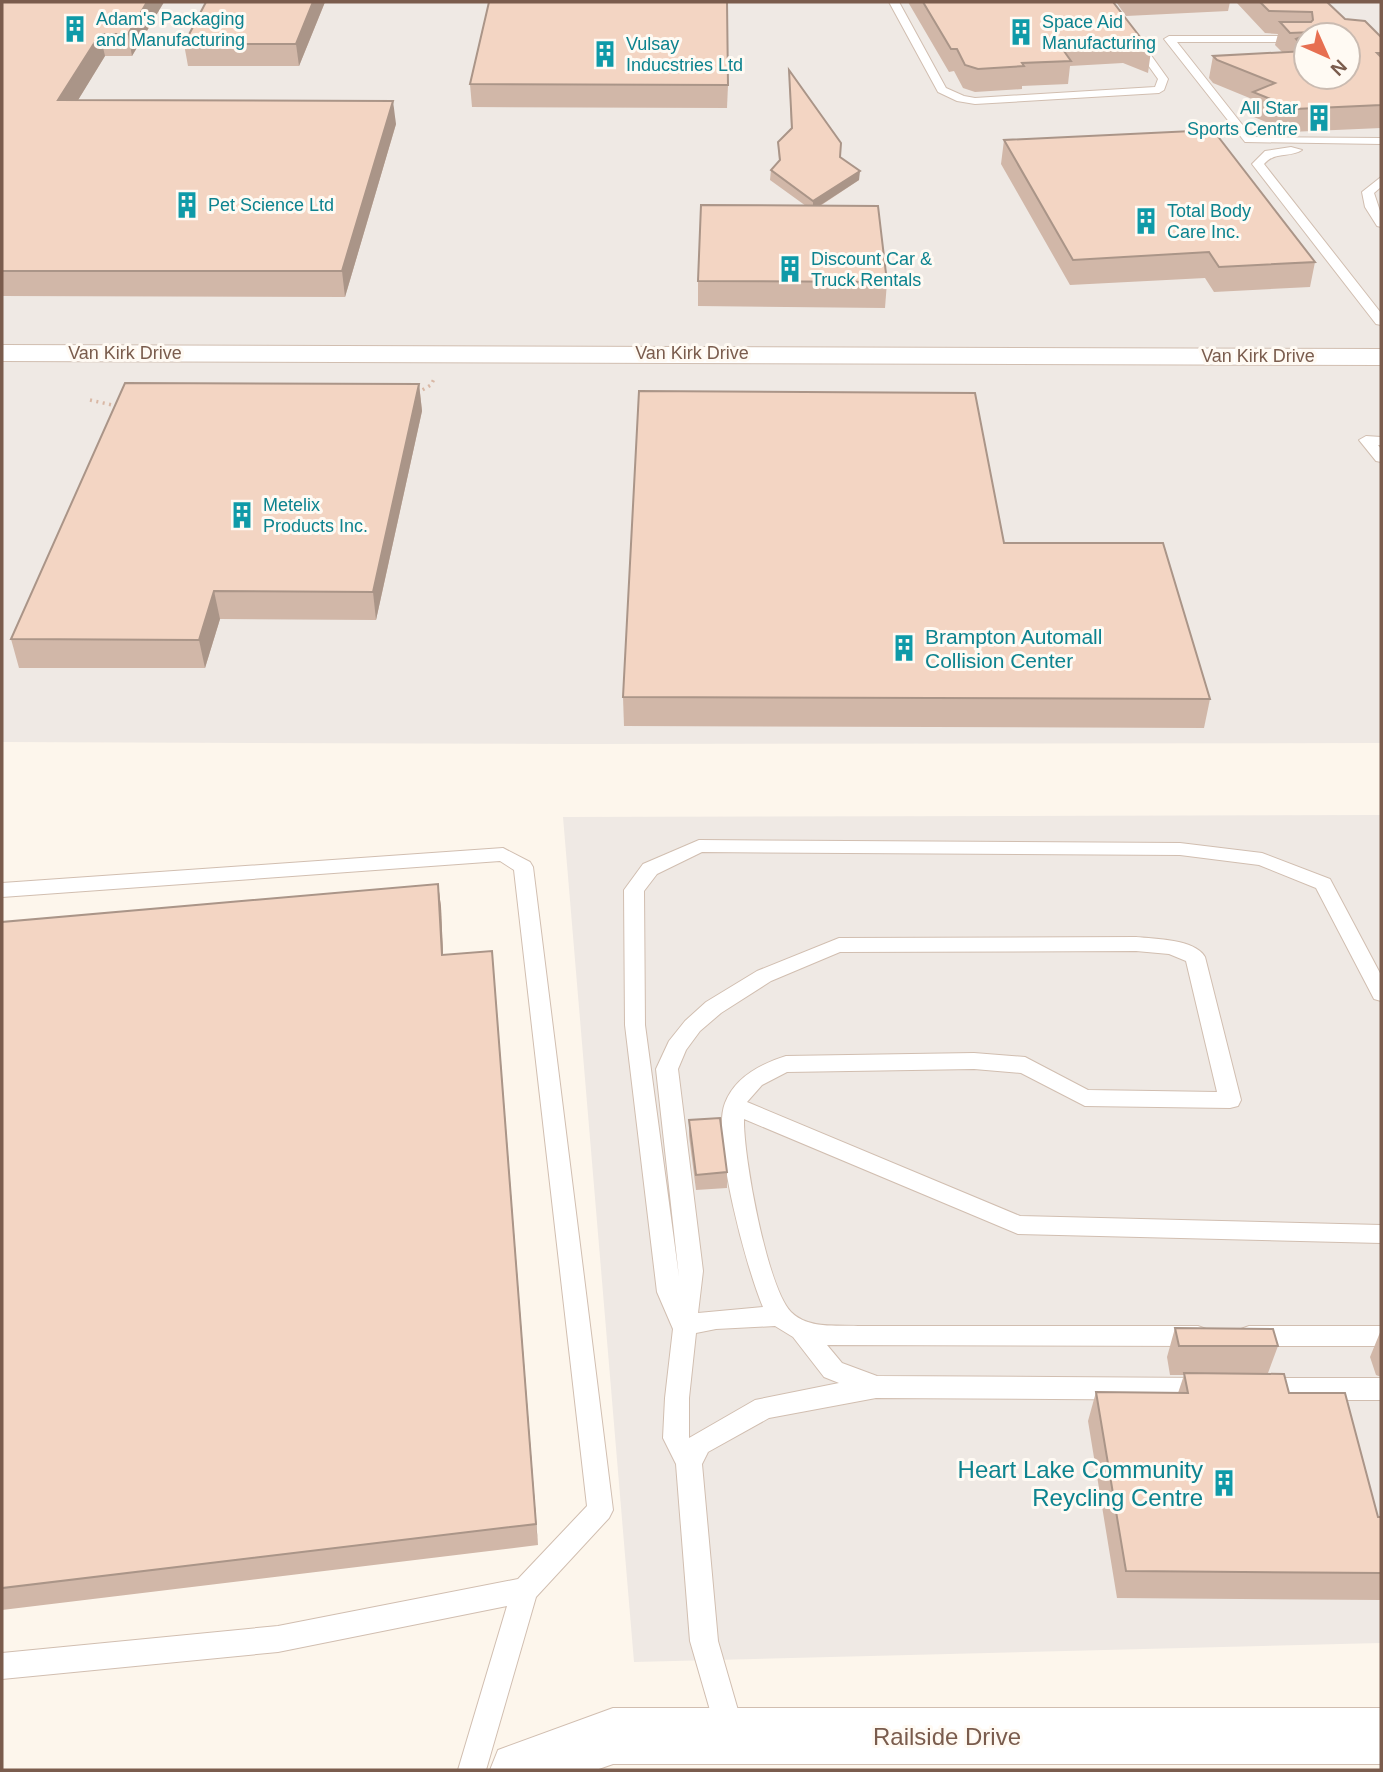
<svg xmlns="http://www.w3.org/2000/svg" width="1383" height="1772" viewBox="0 0 1383 1772" font-family="Arial,sans-serif">
<rect width="100%" height="100%" fill="#fdf6ec"/>
<g fill="#efe9e4" fill-rule="evenodd">
<path d="M2 2H1381V743L575 744 2 742ZM1306 35H1348V77H1306Z"/>
<polygon points="1381,815 1381,1643 634,1662 563,817"/>
</g>
<g fill="none" stroke-linecap="round" stroke-linejoin="round">
<defs>
<g id="service">
<polygon points="889,2 899,2 946,88 964,96 975,98 1155,87 1158,79 1103,2 1113,2 1168,79 1164,90 1159,93 975,104 957,101 938,92"/>
<polygon points="1306,36 1306,42 1177,42 1252,137 1381,138 1381,144 1245,142 1164,39 1169,36"/>
<path d="M1291 147 1302 150C1290 158 1275 151 1264 164L1381 313V325L1376 324 1252 164 1265 151Z"/>
<polygon points="1381,177 1381,187 1374,193 1381,214 1381,227 1377,226 1365,207 1362,192"/>
<polygon points="1366,436 1381,437 1381,445 1378,445 1381,449 1381,462 1376,461 1359,440"/>
<path d="M699 840 1180 843 1262 853 1330 879 1381 975V1001L1374 999 1316 888 1259 865 1180 855 702 852 657 874 644 891 645 1025 679 1277 656 1069 669 1041 685 1021 706 1002 757 971 839 938 1136 937C1155 939 1195 939 1205 957L1241 1100 1238 1106 1230 1108 1085 1106 1021 1073 974 1069 787 1072 762 1085 747 1102 1020 1216 1381 1225V1243L1018 1234 744 1119C743 1155 767 1287 791 1312 808 1329 836 1325 858 1326H1198L1206 1329 1210 1336 1206 1343 1198 1346 827 1345 842 1363 877 1376 1205 1378 1214 1381 1217 1389 1214 1397 1205 1400 876 1398 769 1418 708 1452 702 1464 718 1641 744 1731 740 1741 730 1745 720 1741 716 1731 690 1641 676 1464 663 1438 665 1398 673 1329 657 1292 625 1025 624 890 643 864ZM1136 951 1169 954 1186 961 1217 1092 1088 1090 1025 1057 974 1053 786 1056C760 1064 735 1077 725 1103 711 1138 747 1270 763 1307L698 1313 703 1271 678 1069 686 1050 700 1031 721 1013 771 981 840 952ZM775 1326 793 1337 824 1377 839 1383 755 1400 689 1438V1398L696 1333 716 1329Z"/>
<polygon points="503,848 530,862 533,867 613,1510 609,1518 536,1597 486,1770 458,1770 507,1606 278,1652 2,1679 2,1653 278,1626 518,1579 587,1506 514,870 500,861 2,897 2,883"/>
<polygon points="1249,1326 1381,1326 1381,1346 1249,1346 1241,1343 1237,1336 1241,1329"/>
<polygon points="1263,1378 1381,1378 1381,1400 1263,1400 1254,1397 1251,1389 1254,1381"/>
</g>
<polygon id="minor" points="613,1708 1381,1708 1381,1764 613,1764 596,1770 490,1770 498,1750"/>
<polygon id="tertiary" points="2,345 1381,349 1381,365 2,361"/>
</defs>
<use href="#service" stroke="#d1beb0" stroke-width="2"/>
<use href="#minor" stroke="#d1beb0" stroke-width="2"/>
<use href="#tertiary" stroke="#d1beb0" stroke-width="2"/>
<g stroke="#d9b8a5" stroke-width="3.5" stroke-dasharray="2 4.5" stroke-linecap="butt">
<polyline points="417,393 431,385 434,379"/>
<polyline points="90,400 121,407"/>
</g>
<use href="#service" fill="#fff" fill-rule="evenodd"/>
<use href="#minor" fill="#fff" fill-rule="evenodd"/>
<use href="#tertiary" fill="#fff" fill-rule="evenodd"/>
</g>
<g fill="#d1b7a8">
<polygon points="2,2 164,2 132,56 105,56 78,100 396,124 345,297 2,296"/>
<polygon points="206,2 325,2 299,66 188,66 184,44"/>
<polygon points="908,2 1113,2 1151,51 1148,73 1123,63 1070,66 1068,84 1022,86 1022,89 975,92 963,88 954,71 949,72"/>
<polygon points="1116,2 1230,2 1228,11 1126,16"/>
<polygon points="1236,2 1327,2 1345,19 1381,37 1381,128 1290,132 1249,115 1252,99 1213,83 1209,78 1213,56 1282,52 1275,45 1278,34 1265,33"/>
<polygon points="789,70 840,157 859,180 820,206 887,282 885,308 698,306 698,281 806,206 770,180 771,170 779,161 778,142 791,129"/>
<polygon points="470,84 728,85 727,108 472,107"/>
<polygon points="1004,140 1315,262 1310,287 1214,292 1205,278 1070,285 1001,164"/>
<polygon points="419,384 422,411 376,620 220,619 205,668 19,668 11,639"/>
<polygon points="1004,543 1210,699 1204,728 624,726 623,697"/>
<polygon points="438,884 441,907 443,955 494,973 538,1545 2,1610 2,922"/>
<polygon points="689,1120 727,1172 727,1188 696,1190 689,1136"/>
<polygon points="1175,1328 1278,1346 1268,1373 1289,1393 1378,1517 1381,1517 1381,1600 1117,1598 1088,1421 1096,1392 1178,1393 1184,1375 1170,1375 1167,1357"/>
<polygon points="1381,1330 1381,1377 1376,1375 1370,1357"/>
</g>
<g fill="#aa9588">
<polygon points="147,2 164,2 132,56 128,34"/>
<polygon points="313,2 325,2 299,66 296,44"/>
<polygon points="100,34 105,56 64,123 58,100"/>
<polygon points="393,101 396,124 345,297 342,271"/>
<polygon points="860,171 859,180 813,210 813,201"/>
<polygon points="419,384 422,411 376,620 373,592"/>
<polygon points="214,591 220,619 205,668 199,640"/>
<polygon points="438,884 441,907 444,978 442,955"/>
<polygon points="494,973 538,1545 536,1524"/>
</g>
<g fill="#f3d5c3" stroke="#aa9588" stroke-width="2">
<polygon points="2,2 147,2 128,34 100,34 58,100 393,101 342,271 2,271"/>
<polygon points="206,2 313,2 296,44 184,44"/>
<polygon points="489,2 727,2 728,85 470,84"/>
<polygon points="923,2 1113,2 1151,51 1127,41 1059,44 1071,61 1022,63 1024,66 978,69 965,65 957,49 951,49"/>
<polygon points="1260,2 1327,2 1345,19 1365,21 1381,37 1381,53 1377,53 1381,57 1381,105 1295,109 1253,92 1275,83 1217,60 1213,56 1306,51 1306,77 1348,77 1348,35 1306,35 1313,32 1290,33 1280,22 1311,22 1313,20 1312,12 1269,11"/>
<polygon points="1306,35 1306,50 1296,39"/>
<polygon points="789,70 841,143 840,157 860,171 813,201 771,170 780,160 778,142 792,128"/>
<polygon points="1213,130 1315,262 1219,267 1209,252 1073,260 1004,140"/>
<polygon points="701,205 878,206 887,282 698,281"/>
<polygon points="125,383 419,384 373,592 214,591 199,640 11,639"/>
<polygon points="639,391 975,393 1004,543 1163,543 1210,699 623,697"/>
<polygon points="438,884 442,955 492,951 536,1524 2,1588 2,922"/>
<polygon points="720,1118 727,1172 696,1175 689,1120"/>
<polygon points="1175,1328 1273,1329 1278,1346 1179,1346"/>
<polygon points="1184,1373 1284,1374 1289,1393 1345,1393 1378,1517 1381,1517 1381,1573 1126,1571 1096,1392 1188,1393"/>
</g>
<defs>
<symbol id="building-bare" viewBox="-9 -9 18 18"><path d="M-4-6H4V6H1V3H-1V6H-4ZM-2.5-4.3h1.7v1.8h-1.7ZM.8-4.3h1.7v1.8H.8ZM-2.5-1h1.7V.8h-1.7ZM.8-1h1.7V.8H.8Z" fill="#0f9aa8" stroke="#fffaf3" stroke-width="2.5" paint-order="stroke"/></symbol>
</defs>
<g fill-rule="evenodd">
<use href="#building-bare" x="56" y="10" width="38" height="38"/>
<use href="#building-bare" x="1002" y="13" width="38" height="38"/>
<use href="#building-bare" x="586" y="35" width="38" height="38"/>
<use href="#building-bare" x="1300" y="99" width="38" height="38"/>
<use href="#building-bare" x="168" y="186" width="38" height="38"/>
<use href="#building-bare" x="1127" y="202" width="38" height="38"/>
<use href="#building-bare" x="771" y="250" width="38" height="38"/>
<use href="#building-bare" x="223" y="496" width="38" height="38"/>
<use href="#building-bare" x="885" y="629" width="38" height="38"/>
<use href="#building-bare" x="1205" y="1464" width="38" height="38"/>
</g>
<g text-anchor="middle" dominant-baseline="central" stroke-width="6" stroke-linejoin="round" paint-order="stroke">
<g font-size="18" fill="#0d838f" stroke="#fffaf3" text-anchor="start">
<text x="96" y="19">Adam's Packaging<tspan x="96" dy="21">and Manufacturing</tspan></text>
<text x="1042" y="22">Space Aid<tspan x="1042" dy="21">Manufacturing</tspan></text>
<text x="626" y="44">Vulsay<tspan x="626" dy="21">Inducstries Ltd</tspan></text>
<text x="1298" y="108" text-anchor="end">All Star<tspan x="1298" dy="21">Sports Centre</tspan></text>
<text x="208" y="205">Pet Science Ltd</text>
<text x="1167" y="211">Total Body<tspan x="1167" dy="21">Care Inc.</tspan></text>
<text x="811" y="259">Discount Car &amp;<tspan x="811" dy="21">Truck Rentals</tspan></text>
<text x="263" y="505">Metelix<tspan x="263" dy="21">Products Inc.</tspan></text>
</g>
<g font-size="18" fill="#7a5c4d" stroke="#fffaf3">
<text x="125" y="353">Van Kirk Drive</text>
<text x="692" y="353">Van Kirk Drive</text>
<text x="1258" y="356">Van Kirk Drive</text>
</g>
<g font-size="21" fill="#0d838f" stroke="#fffaf3" text-anchor="start">
<text x="925" y="636">Brampton Automall<tspan x="925" dy="24">Collision Center</tspan></text>
</g>
<g font-size="24" fill="#0d838f" stroke="#fffaf3" text-anchor="end">
<text x="1203" y="1469">Heart Lake Community<tspan x="1203" dy="28">Reycling Centre</tspan></text>
</g>
<g font-size="24" fill="#7a5c4d" stroke="#fffaf3">
<text x="947" y="1736">Railside Drive</text>
</g>
</g>
<rect width="1383" height="1772" fill="none" stroke="#7a5c4d" stroke-width="7"/>
<g transform="translate(1327 56) rotate(135)"><circle r="33" fill="#fffaf3" stroke="#cabbb1" stroke-width="2"/>
<path d="M0-5L12 26L0 18L-12 26Z" fill="#e76f51"/>
<text y="-10" font-size="19" font-weight="bold" text-anchor="middle" fill="#7a5c4d">N</text>
</g>
</svg>
